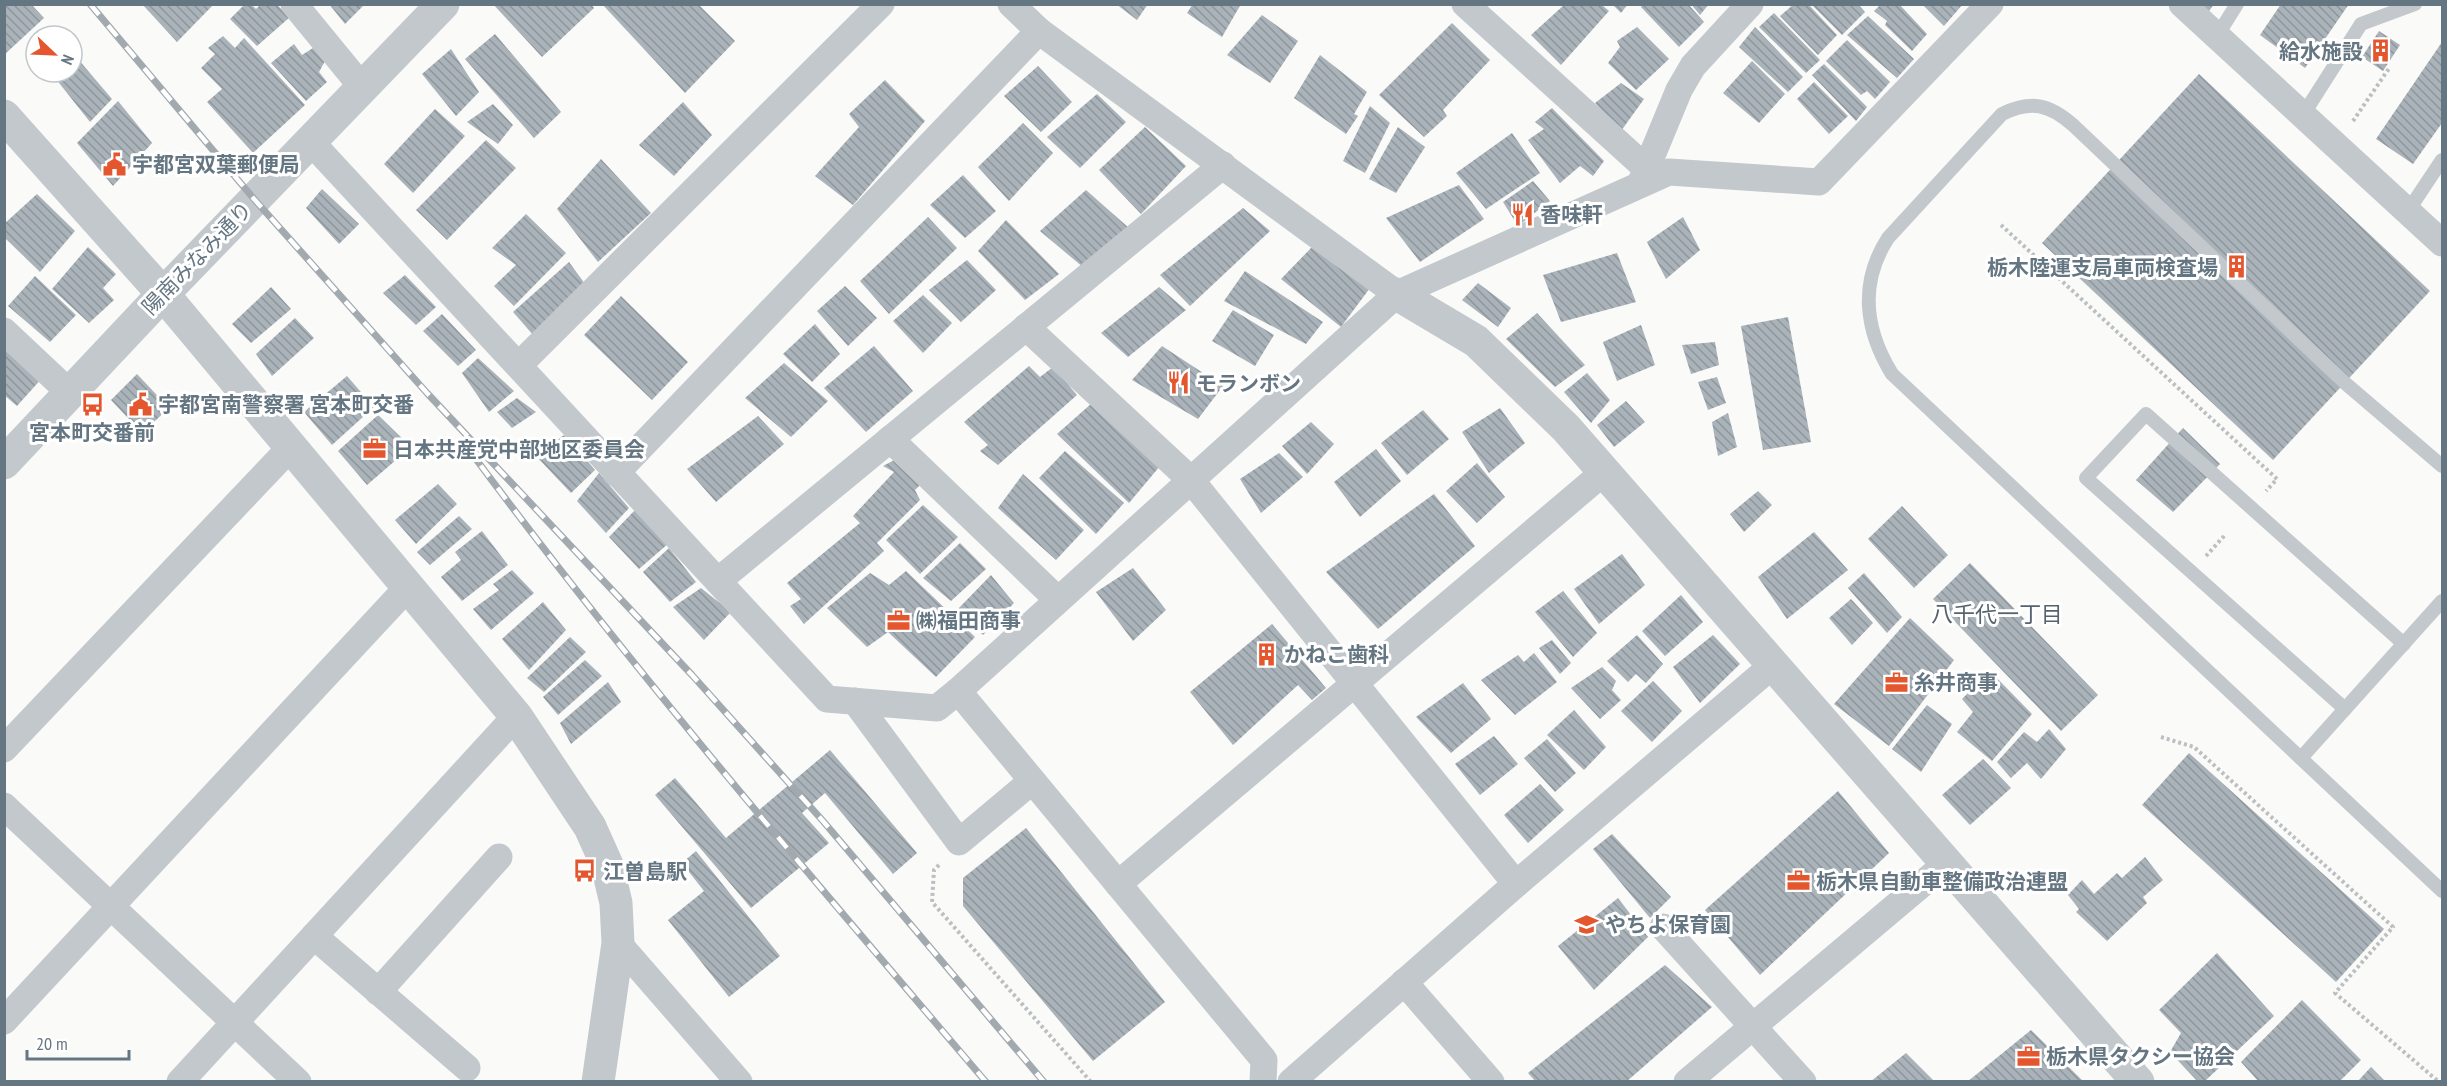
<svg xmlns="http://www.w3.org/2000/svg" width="2447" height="1086" viewBox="0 0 2447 1086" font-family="'PT Sans Narrow','Noto Sans JP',sans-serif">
<defs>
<pattern id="building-back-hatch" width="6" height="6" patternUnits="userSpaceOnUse" patternTransform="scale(1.5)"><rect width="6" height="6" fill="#aab3b9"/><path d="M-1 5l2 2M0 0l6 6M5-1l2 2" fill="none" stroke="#8e969c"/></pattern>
</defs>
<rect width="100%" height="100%" fill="#fafaf8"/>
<g fill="url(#building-back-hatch)">
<polygon points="4,4 31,4 44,18 4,55"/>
<polygon points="142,4 214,4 177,42"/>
<polygon points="245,4 251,4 256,9 261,4 276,4 290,17 257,46 230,19"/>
<polygon points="329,4 365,4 345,24"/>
<polygon points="493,4 591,4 594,8 542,57"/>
<polygon points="602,4 698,4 735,41 685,93"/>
<polygon points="1116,4 1148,4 1137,20"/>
<polygon points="1193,4 1241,4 1222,37 1187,13"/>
<polygon points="1612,4 1628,4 1621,13"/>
<polygon points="1643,4 1688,4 1704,22 1679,47 1641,7"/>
<polygon points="1691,4 1709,4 1700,15"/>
<polygon points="1794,4 1808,4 1837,35 1818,55 1780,16"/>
<polygon points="1811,4 1858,4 1865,12 1842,35"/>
<polygon points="1881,4 1899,4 1927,34 1912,51 1885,25 1887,21 1874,11"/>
<polygon points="1922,4 1963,4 1944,26"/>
<polygon points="2197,4 2214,4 2207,14"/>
<polygon points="2281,4 2349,4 2305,68 2260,35"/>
<polygon points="1564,5 1602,5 1609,11 1561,65 1531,35"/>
<polygon points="1774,13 1820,60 1806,73 1759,27"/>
<polygon points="1262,15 1298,41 1270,83 1227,55"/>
<polygon points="1868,16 1914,59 1897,78 1847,35"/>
<polygon points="1452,23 1490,60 1443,110 1447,116 1424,137 1379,95"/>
<polygon points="1637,27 1669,59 1636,90 1608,63 1620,47 1617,41"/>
<polygon points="1755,27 1803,77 1788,92 1739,47"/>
<polygon points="2379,31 2400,45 2383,71 2362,57"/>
<polygon points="495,34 561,112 534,138 465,59"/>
<polygon points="223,36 235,48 244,38 305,105 253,153 207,102 222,89 201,68 215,54 208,48"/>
<polygon points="1847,40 1890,82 1875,99 1867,91 1861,95 1826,61"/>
<polygon points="2442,42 2442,123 2413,164 2376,139"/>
<polygon points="294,44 302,55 313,48 325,61 319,72 327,82 306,101 271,63"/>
<polygon points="451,49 479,92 456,116 422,74"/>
<polygon points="72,52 112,99 90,122 52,74 72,72"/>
<polygon points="1320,55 1367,92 1354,114 1358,116 1346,134 1294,98"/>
<polygon points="1752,61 1785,94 1759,123 1723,93"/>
<polygon points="1824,64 1867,107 1856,121 1812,75"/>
<polygon points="1038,66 1072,102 1041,132 1004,96"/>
<polygon points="2199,74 2430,291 2273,460 2042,243"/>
<polygon points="885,80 925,121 853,205 815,176 859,127 849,114"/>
<polygon points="1814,82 1848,116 1829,134 1797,99"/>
<polygon points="1621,83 1644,99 1621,131 1595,103"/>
<polygon points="1097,94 1126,122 1080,168 1047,137"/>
<polygon points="118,101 152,143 113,186 77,143"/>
<polygon points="683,102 712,135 674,176 639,145"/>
<polygon points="493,104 513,125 498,144 467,122"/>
<polygon points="1370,106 1390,123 1365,173 1343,161"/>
<polygon points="1552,108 1604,161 1593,176 1580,166 1560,183 1528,140 1544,129 1535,122"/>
<polygon points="435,109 465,136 413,193 384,164"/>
<polygon points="1023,123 1053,153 1009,201 978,167"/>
<polygon points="1145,127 1186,166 1141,214 1099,170"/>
<polygon points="1398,127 1425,147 1396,193 1369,179"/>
<polygon points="1512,133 1540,173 1486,209 1456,173"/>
<polygon points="486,140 516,168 447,240 416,210"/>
<polygon points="601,159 651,213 598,262 557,209"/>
<polygon points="963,175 996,211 965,238 930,205"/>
<polygon points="1533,181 1550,201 1518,226 1503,202"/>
<polygon points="1459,185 1484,219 1420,262 1386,218"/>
<polygon points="322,189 359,224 339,244 306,208"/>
<polygon points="1086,190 1129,228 1084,268 1040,231"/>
<polygon points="37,194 75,231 40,272 4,237 4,224"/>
<polygon points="1243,208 1270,231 1190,306 1160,275"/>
<polygon points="526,214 566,253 514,306 494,286 516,265 492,248"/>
<polygon points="928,217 957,248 889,314 860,281"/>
<polygon points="1683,217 1700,250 1666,279 1647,242"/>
<polygon points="1006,220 1059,274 1025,300 978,251"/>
<polygon points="88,247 116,274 103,288 114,300 89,323 52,289"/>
<polygon points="1312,247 1370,288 1341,327 1281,279"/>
<polygon points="1617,253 1636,302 1561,322 1543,275"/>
<polygon points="967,260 996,290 961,322 929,290"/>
<polygon points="569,262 585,284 535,337 513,312"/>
<polygon points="1245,271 1323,322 1306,344 1224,301"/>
<polygon points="405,275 436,307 416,325 383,293"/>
<polygon points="35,276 76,315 50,342 8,306"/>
<polygon points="1478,283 1511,308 1498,327 1462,300"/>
<polygon points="845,286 877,318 848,346 817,311"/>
<polygon points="271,287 291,309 251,343 232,324"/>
<polygon points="1159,287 1186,310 1128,357 1101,333"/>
<polygon points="923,295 952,323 923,353 893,321"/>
<polygon points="621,296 688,362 652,400 584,335"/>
<polygon points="1233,310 1274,335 1255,366 1212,341"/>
<polygon points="1537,313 1585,365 1555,387 1506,339"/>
<polygon points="442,314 476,350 458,366 423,331"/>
<polygon points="1788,317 1811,442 1763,450 1741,326"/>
<polygon points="295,318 314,338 272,376 256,354"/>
<polygon points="815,324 840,354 812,382 783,354"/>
<polygon points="1641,325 1655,365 1617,381 1603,342"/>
<polygon points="1715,342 1719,365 1691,374 1682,345"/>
<polygon points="4,345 43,377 17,406 4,395"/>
<polygon points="874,346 913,391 866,432 824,388"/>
<polygon points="1162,346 1223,386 1198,419 1132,380"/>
<polygon points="478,358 514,391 489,412 462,373"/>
<polygon points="784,363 828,401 791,437 745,398"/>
<polygon points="1029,366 1040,377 1053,367 1077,395 998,465 980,451 988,445 964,422"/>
<polygon points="1587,373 1610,400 1591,423 1564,392"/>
<polygon points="137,374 169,408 142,433 111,400"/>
<polygon points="347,376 374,407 332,445 304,412"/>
<polygon points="1717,377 1726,403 1708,410 1698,382"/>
<polygon points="517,398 536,412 512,428 497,412"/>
<polygon points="1626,401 1645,422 1614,447 1597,425"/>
<polygon points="1092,403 1160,466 1129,503 1057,434"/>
<polygon points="1500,408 1525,443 1489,473 1462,432"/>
<polygon points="1423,410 1449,439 1407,475 1381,443"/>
<polygon points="1728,413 1737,447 1718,456 1712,422"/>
<polygon points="378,415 411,447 367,485 338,451"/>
<polygon points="758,416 784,444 716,502 687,469"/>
<polygon points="1311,422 1334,444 1307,474 1282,446"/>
<polygon points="2183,428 2220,464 2173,512 2136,480"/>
<polygon points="564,435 595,470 571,493 536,456"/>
<polygon points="1376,449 1401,481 1360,517 1334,482"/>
<polygon points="1065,451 1124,503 1096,534 1039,478"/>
<polygon points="1279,453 1303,477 1261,513 1240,479"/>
<polygon points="900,457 925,480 915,490 920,500 877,543 884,551 804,624 790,606 801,599 787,583 860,523 853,516 894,472 883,466"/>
<polygon points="1477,463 1505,497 1477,523 1446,491"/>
<polygon points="599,473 629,508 606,533 577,501"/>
<polygon points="1023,474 1084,530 1056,560 998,508"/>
<polygon points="438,484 457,504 416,544 395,520"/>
<polygon points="1758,491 1772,505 1744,532 1730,514"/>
<polygon points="1434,494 1475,546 1378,629 1326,572"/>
<polygon points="923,505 958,537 920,574 886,540"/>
<polygon points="1902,506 1948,555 1914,588 1868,539"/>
<polygon points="636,509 669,543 639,569 609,537"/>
<polygon points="459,516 472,529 430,565 417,552"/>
<polygon points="482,531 508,565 462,601 441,577 461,560 455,552"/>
<polygon points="1814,532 1848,570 1787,619 1758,577"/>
<polygon points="960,543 986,569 951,601 923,578"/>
<polygon points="669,548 696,582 670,602 643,572"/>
<polygon points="1622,554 1645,585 1599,624 1574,589"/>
<polygon points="1970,563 2098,695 2061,731 1933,599"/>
<polygon points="1133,568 1166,610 1133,641 1096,592"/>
<polygon points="512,570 534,593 491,630 473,609 499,590 493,584"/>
<polygon points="906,571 975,637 936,677 888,632 867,647 827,608 870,573 889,585"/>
<polygon points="1864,573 1902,617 1887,633 1848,588"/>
<polygon points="991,575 1014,603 983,635 957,610"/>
<polygon points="701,588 731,612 704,640 673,607"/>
<polygon points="1563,591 1597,633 1573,657 1535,612"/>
<polygon points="1681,595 1703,622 1665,656 1642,631"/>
<polygon points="1851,599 1873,623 1852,645 1829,618"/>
<polygon points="543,602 566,630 529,670 502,639"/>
<polygon points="1910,618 1954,660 1889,746 1834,704"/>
<polygon points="1272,624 1326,688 1312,700 1298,685 1233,745 1190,692"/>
<polygon points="1637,635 1663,664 1646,683 1636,674 1628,682 1607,661"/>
<polygon points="1713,635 1740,664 1700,703 1673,667"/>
<polygon points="570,637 586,652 544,692 527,678"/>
<polygon points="1552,640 1571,663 1560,674 1539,648"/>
<polygon points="1534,653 1557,682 1515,715 1481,680 1518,655 1524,662"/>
<polygon points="585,660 602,676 558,715 543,697"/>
<polygon points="1602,667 1616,681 1612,690 1621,700 1600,719 1571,688"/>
<polygon points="1990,671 2032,714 1992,761 1957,732 1973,712 1962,699"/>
<polygon points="1653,681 1682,711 1652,742 1621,711"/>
<polygon points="608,682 621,702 571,744 560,723"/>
<polygon points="1463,683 1491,719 1451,753 1416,717"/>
<polygon points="1927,705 1952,724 1921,772 1892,749"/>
<polygon points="1574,710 1606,747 1584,770 1547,735"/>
<polygon points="2049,729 2066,749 2041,779 2027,763 2011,778 1997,762 2024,732 2037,742"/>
<polygon points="1494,736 1518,764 1480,795 1455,764"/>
<polygon points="1547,739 1576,773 1555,792 1524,758"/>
<polygon points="830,750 917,853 893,874 825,793 802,813 829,843 751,908 655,795 675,778 726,838"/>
<polygon points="2189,753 2384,929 2336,982 2142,805"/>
<polygon points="1983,759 2011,788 1970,825 1942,795"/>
<polygon points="1540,784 1564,810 1528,843 1504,815"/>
<polygon points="1838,791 1889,853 1760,975 1705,910"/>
<polygon points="1026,828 1165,1002 1093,1061 963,906 963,878"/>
<polygon points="1612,834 1671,897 1650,918 1593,849"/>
<polygon points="696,851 780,956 729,997 668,920 704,891 682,863"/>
<polygon points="2145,857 2163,880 2143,897 2147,903 2107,941 2076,912 2079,909 2068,895 2082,880 2094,894 2117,873 2122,878"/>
<polygon points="1618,898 1648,937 1594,990 1558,946"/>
<polygon points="2217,953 2274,1016 2204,1082 2198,1082 2170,1052 2181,1033 2159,1010"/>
<polygon points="1665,965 1712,1007 1626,1082 1536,1082 1528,1073"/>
<polygon points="2302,1000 2361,1060 2339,1082 2259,1082 2241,1062"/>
<polygon points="2031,1030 2084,1082 1967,1082"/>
<polygon points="1906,1053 1935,1082 1870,1082"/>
<polygon points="2371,1067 2386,1082 2357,1082"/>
</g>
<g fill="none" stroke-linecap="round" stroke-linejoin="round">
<g stroke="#bbbfc2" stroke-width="4" stroke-dasharray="3 3" stroke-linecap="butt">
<polyline points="2353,121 2390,67"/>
<polyline points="2001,225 2277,479 2266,491"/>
<polyline points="2206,556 2226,534"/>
<polyline points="2161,737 2194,747 2393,927 2335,993 2439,1082"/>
<polyline points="939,865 934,870 932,902 1091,1082"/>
</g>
<g stroke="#c3c8cc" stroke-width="14">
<polyline points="2217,36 2237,4"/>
<polyline points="2303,115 2361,24 2415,4"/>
<polyline points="2408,211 2442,160"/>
<path d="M2442 466 2345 383 2073 125C2049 104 2031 100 2002 114L1888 238C1859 283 1865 330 1892 374L2442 891"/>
<polyline points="2345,709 2086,478 2146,414 2404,644"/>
<polyline points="2301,758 2442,601"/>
</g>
<g stroke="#c3c8cc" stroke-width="27">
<polyline points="294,4 362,87"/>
<polyline points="1011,4 1039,31 1397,294"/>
<polyline points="1465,4 1647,169"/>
<polyline points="2182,4 2442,243"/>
<polyline points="310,141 827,699 937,708 958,691 1264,1060 1263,1082"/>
<polyline points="1641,182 1679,90 1693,66 1750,4"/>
<polyline points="1026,327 1191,480 1516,884"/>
<polyline points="4,331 70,393"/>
<polyline points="519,365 881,4"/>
<polyline points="890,439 1058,600"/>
<polyline points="616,473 1039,31"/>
<polyline points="718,581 1223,165"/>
<polyline points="958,691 1397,294 1669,172 1819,182 1990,4"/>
<polyline points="855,701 959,842 1032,781"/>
<polyline points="4,749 291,447"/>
<polyline points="4,806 298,1082"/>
<polyline points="1118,884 1604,472"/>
<polyline points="1663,927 1803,1082"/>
<polyline points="314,936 467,1068"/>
<polyline points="618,943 739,1082"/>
<polyline points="1404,982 1491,1082"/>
<polyline points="378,992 499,857"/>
<polyline points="4,1021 408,587"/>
<polyline points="180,1082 516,716"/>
<polyline points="1291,1082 1516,884 1773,665"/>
<polyline points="1687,1082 1947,863"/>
</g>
<g stroke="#c3c8cc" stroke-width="33">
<polyline points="4,116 163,294 516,716 590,827 607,865 616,903 618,943 598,1082"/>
<polyline points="1397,294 1476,341 1566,428 2138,1082"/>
<polyline points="4,463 163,294 443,4"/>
</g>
<defs>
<g id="rail">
<polyline points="90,4 254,199 427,393 692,675 823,821 1044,1082"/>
<path d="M464 443C628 665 807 872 986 1082"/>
</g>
</defs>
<use href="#rail" stroke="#a2aab0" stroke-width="7"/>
<use href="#rail" stroke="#fff" stroke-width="4.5" stroke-dasharray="14" stroke-linecap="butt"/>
</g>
<defs>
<symbol id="building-bare" viewBox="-9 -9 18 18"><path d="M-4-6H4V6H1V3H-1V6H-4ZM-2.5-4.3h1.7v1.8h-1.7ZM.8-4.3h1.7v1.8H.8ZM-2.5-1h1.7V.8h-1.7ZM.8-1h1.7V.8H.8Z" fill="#e4572e" stroke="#fff" stroke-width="2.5" paint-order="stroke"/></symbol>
<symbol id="civic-bare" viewBox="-9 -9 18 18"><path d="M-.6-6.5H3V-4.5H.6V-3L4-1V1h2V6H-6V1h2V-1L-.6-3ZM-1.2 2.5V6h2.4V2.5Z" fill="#e4572e" stroke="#fff" stroke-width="2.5" paint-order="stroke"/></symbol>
<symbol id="restaurant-bare" viewBox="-9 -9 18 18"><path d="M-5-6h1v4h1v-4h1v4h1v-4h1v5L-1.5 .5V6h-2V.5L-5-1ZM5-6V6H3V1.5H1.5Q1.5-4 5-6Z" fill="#e4572e" stroke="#fff" stroke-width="2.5" paint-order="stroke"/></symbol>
<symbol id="bus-bare" viewBox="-9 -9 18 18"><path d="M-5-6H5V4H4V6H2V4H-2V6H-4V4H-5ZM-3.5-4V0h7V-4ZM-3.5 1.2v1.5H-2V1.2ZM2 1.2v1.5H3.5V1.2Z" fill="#e4572e" stroke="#fff" stroke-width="2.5" paint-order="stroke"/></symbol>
<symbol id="office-bare" viewBox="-9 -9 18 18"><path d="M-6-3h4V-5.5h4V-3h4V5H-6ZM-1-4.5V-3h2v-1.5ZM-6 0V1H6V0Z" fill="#e4572e" stroke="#fff" stroke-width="2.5" paint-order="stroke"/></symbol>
<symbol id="school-bare" viewBox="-9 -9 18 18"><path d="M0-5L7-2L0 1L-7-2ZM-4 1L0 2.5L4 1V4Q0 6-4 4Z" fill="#e4572e" stroke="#fff" stroke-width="2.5" paint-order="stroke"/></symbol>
</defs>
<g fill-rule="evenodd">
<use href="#building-bare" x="2364" y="34" width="33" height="33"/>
<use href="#civic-bare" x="98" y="148" width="33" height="33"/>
<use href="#restaurant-bare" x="1506" y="198" width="33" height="33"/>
<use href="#building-bare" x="2220" y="250" width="33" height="33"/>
<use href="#restaurant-bare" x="1162" y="366" width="33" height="33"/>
<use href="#bus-bare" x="76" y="388" width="33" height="33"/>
<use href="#civic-bare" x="124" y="388" width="33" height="33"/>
<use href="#office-bare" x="358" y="432" width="33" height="33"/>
<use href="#office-bare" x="882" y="604" width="33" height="33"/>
<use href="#building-bare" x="1250" y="638" width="33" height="33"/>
<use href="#office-bare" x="1880" y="666" width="33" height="33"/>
<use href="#bus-bare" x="568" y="854" width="33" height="33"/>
<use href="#office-bare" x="1782" y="864" width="33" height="33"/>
<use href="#school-bare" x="1570" y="908" width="33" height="33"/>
<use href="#office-bare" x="2012" y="1040" width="33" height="33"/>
</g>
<g text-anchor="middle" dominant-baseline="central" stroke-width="6" stroke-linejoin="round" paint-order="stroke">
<g font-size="21" font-weight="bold" fill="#657683" stroke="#fff" text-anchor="start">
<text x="2363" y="51" text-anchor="end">給水施設</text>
<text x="132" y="164">宇都宮双葉郵便局</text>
<text x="1540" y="214">香味軒</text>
<text x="2218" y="267" text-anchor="end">栃木陸運支局車両検査場</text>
<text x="1196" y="383">モランボン</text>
<text x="158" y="404">宇都宮南警察署 宮本町交番</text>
<text x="92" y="432" text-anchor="middle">宮本町交番前</text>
<text x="393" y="449">日本共産党中部地区委員会</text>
<text x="916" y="620">㈱福田商事</text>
<text x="1284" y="654">かねこ歯科</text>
<text x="1914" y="682">糸井商事</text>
<text x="603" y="871">江曽島駅</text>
<text x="1816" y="881">栃木県自動車整備政治連盟</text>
<text x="1605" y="924">やちよ保育園</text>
<text x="2046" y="1056">栃木県タクシー協会</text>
</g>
<g font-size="21" fill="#657683" stroke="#fff">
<text transform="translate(197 258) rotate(-46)">陽南みなみ通り</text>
</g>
<g font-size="22" fill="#57646e" stroke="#fff">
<text x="1997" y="614">八千代一丁目</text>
</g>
</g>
<rect width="2447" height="1086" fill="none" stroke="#657683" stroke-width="12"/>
<g transform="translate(54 54) rotate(113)"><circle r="28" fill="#ffffff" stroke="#c1c8cd" stroke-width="1.5"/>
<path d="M0-4.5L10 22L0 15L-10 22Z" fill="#e4572e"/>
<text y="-9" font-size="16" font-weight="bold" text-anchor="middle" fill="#657683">N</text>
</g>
<path d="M27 1050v9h102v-9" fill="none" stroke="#657683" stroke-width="3"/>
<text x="36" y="1050" font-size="18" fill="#657683" stroke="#ffffff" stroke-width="4.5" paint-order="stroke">20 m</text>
</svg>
